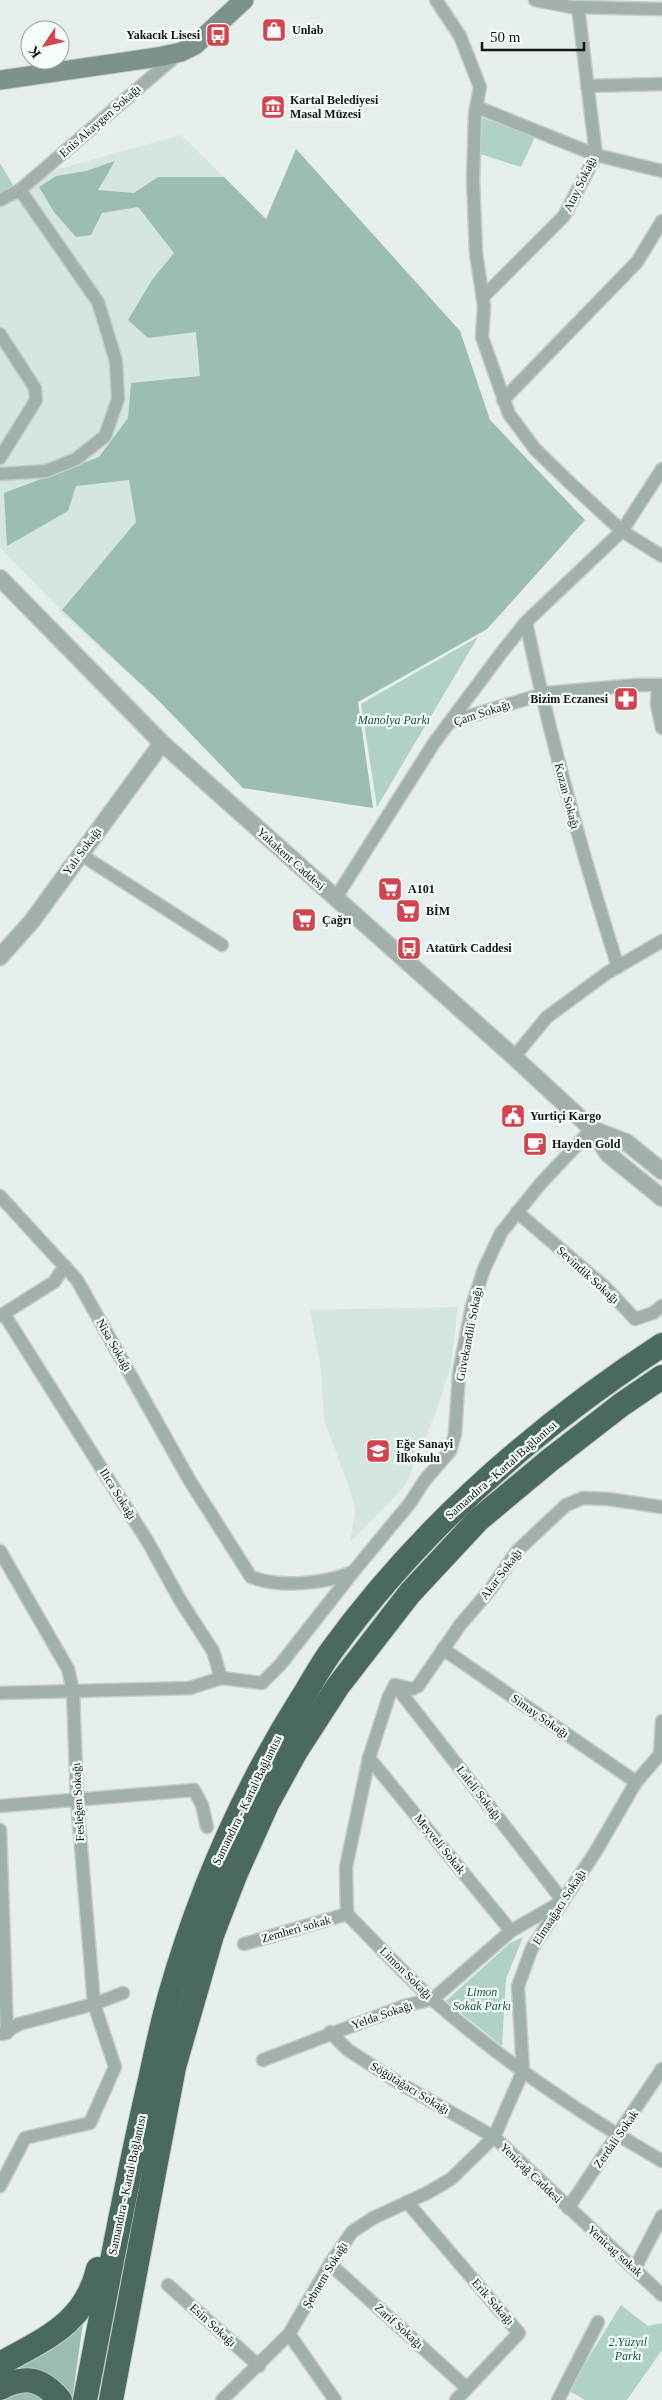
<svg xmlns="http://www.w3.org/2000/svg" width="662" height="2400" viewBox="0 0 662 2400" font-family="Georgia,serif">
<rect width="100%" height="100%" fill="#e7efec"/>
<g fill="#d5e6df">
<polygon points="181,135 266,219 296,149 460,331 490,420 585,520 487,629 358,702 373,808 243,788 159,701 58,610 61,610 0,548 0,203 33,176"/>
<polygon points="458,1307 451,1365 437,1409 405,1486 350,1542 355,1512 352,1495 324,1420 321,1369 310,1310"/>
</g>
<g fill="#b0d2c5">
<polygon points="482,118 536,135 521,167 480,154"/>
<polygon points="0,163 15,188 0,196"/>
<polygon points="478,637 377,807 361,704"/>
<polygon points="523,1937 506,1979 502,2046 446,2001 510,1943"/>
<polygon points="621,2305 648,2326 662,2323 662,2350 627,2400 585,2400 571,2392 574,2381"/>
</g>
<g fill="#9cbeb2">
<polygon points="296,149 460,331 490,420 585,520 487,629 358,702 373,808 243,788 159,701 62,610 136,522 129,480 76,486 68,511 7,546 4,493 99,457 128,418 131,383 200,376 196,332 148,338 128,320 152,280 174,253 138,207 102,213 91,235 76,237 54,212 39,187 56,176 86,171 115,161 98,190 134,193 158,177 224,177 266,219"/>
<polygon points="83,2323 72,2400 64,2388 46,2373 6,2373"/>
<polygon points="22,2390 37,2394 46,2400 3,2400 7,2395"/>
</g>
<g fill="none" stroke-linecap="round" stroke-linejoin="round">
<defs>
<g id="minor">
<polyline points="436,0 460,36 480,87 475,114 473,179 476,253 484,306 482,337 509,414 535,449 570,483 622,531 662,556"/>
<polyline points="535,0 571,7 662,9"/>
<polyline points="587,86 662,84"/>
<polyline points="477,107 596,155 662,171"/>
<polyline points="0,200 20,190 177,55"/>
<polyline points="483,297 564,216 596,155 578,7"/>
<polyline points="0,334 35,388 36,400 0,458"/>
<polyline points="503,400 637,262 662,221"/>
<polyline points="0,474 46,471 76,459 105,436 118,399 116,361 98,302 20,190"/>
<path d="M526 622C550 739 582 853 618 967"/>
<polyline points="658,685 657,705 662,728"/>
<polyline points="450,722 546,693 636,685 662,685"/>
<polyline points="80,854 222,945"/>
<polyline points="335,899 434,743 502,652 526,622 622,531 662,469"/>
<polyline points="514,1057 547,1017 607,973 662,941"/>
<path d="M0 1196 77 1280 190 1481 251 1577C280 1588 324 1584 353 1572L410 1503 425 1480 450 1451 455 1434 459 1373 472 1306 484 1269 501 1233 541 1183 592 1129"/>
<polyline points="517,1212 606,1288 635,1319 653,1313 662,1306"/>
<polyline points="4,1314 148,1542 180,1600 213,1651 221,1678"/>
<polyline points="0,1316 54,1282 65,1266"/>
<polyline points="0,1551 68,1669 73,1691 77,1799 94,2004 115,2067 90,2123 25,2138 0,2186"/>
<polyline points="443,1649 636,1782"/>
<path d="M395 1685 389 1696 369 1758 346 1867 347 1914C375 1942 403 1973 433 2000 503 2061 582 2115 662 2161"/>
<polyline points="395,1685 412,1689 418,1686 460,1625 490,1590 517,1551 566,1505 583,1498 608,1499 662,1507"/>
<polyline points="0,1693 190,1688 221,1678 262,1683 280,1665 353,1572"/>
<polyline points="660,1754 662,1721"/>
<polyline points="369,1758 511,1931"/>
<polyline points="0,1806 194,1790 202,1805 207,1827"/>
<polyline points="0,1830 7,2033"/>
<polyline points="244,1944 347,1914"/>
<polyline points="330,2032 348,2050 396,2081 494,2137 662,2295"/>
<polyline points="2,2034 19,2024 94,2004 123,1993"/>
<polyline points="263,2060 404,2006 433,1999 511,1931 563,1901 395,1685"/>
<polyline points="407,2202 519,2333 456,2400"/>
<polyline points="568,2208 662,2069"/>
<polyline points="330,2264 467,2388"/>
<polyline points="635,2268 662,2216"/>
<polyline points="168,2285 259,2366"/>
<polyline points="289,2334 335,2400"/>
<polyline points="222,2400 289,2334 330,2264 352,2232 373,2218 427,2193 451,2179 494,2137 523,2071 518,1986 532,1948 596,1851 636,1782 662,1752"/>
<polyline points="558,2400 598,2322"/>
</g>
<g id="tertiary">
<polyline points="0,578 162,743 514,1057 592,1129 608,1154 662,1198"/>
<polyline points="0,957 32,921 162,743"/>
<polyline points="592,1129 626,1142 662,1171"/>
</g>
<polyline id="secondary" points="0,80 158,57 181,52 195,45 244,0"/>
<g id="motorway">
<path d="M0 2364C44 2339 85 2324 98 2269"/>
<path d="M0 2388C26 2375 41 2378 60 2400"/>
<path d="M85 2400C106 2293 125 2186 150 2080 156 2052 162 2023 170 1995 200 1890 244 1790 302 1698 312 1682 321 1665 332 1650 421 1528 536 1427 662 1345"/>
<polyline points="111,2400 174,2067 212,1935 236,1873 267,1804 296,1751 338,1686 410,1593 478,1520 550,1460 621,1405 662,1377"/>
</g>
</defs>
<use href="#minor" stroke="#c5ccca" stroke-width="15"/>
<use href="#tertiary" stroke="#c5ccca" stroke-width="19"/>
<use href="#secondary" stroke="#c5ccca" stroke-width="21"/>
<use href="#motorway" stroke="#c5ccca" stroke-width="26"/>
<use href="#minor" stroke="#a1b0aa" stroke-width="12"/>
<use href="#tertiary" stroke="#a1b0aa" stroke-width="16"/>
<use href="#secondary" stroke="#7c928a" stroke-width="19"/>
<use href="#motorway" stroke="#4a6a5f" stroke-width="24"/>
</g>
<defs>
<symbol id="shop-square" viewBox="-11 -11 22 22"><rect x="-9" y="-9" width="18" height="18" rx="4" fill="#d5444e" stroke="#f4fdf9"/><path d="M-5-2.5h2.3a2.7 3.5 0 0 1 5.4 0H5L5.5 6h-11ZM-1.5-2.5h3a1.5 2.3 0 0 0-3 0Z" fill="#fff"/></symbol>
<symbol id="bus-square" viewBox="-11 -11 22 22"><rect x="-9" y="-9" width="18" height="18" rx="4" fill="#d5444e" stroke="#f4fdf9"/><path d="M-5-6H5V4H4V6H2V4H-2V6H-4V4H-5ZM-3.5-4V0h7V-4ZM-3.5 1.2v1.5H-2V1.2ZM2 1.2v1.5H3.5V1.2Z" fill="#fff"/></symbol>
<symbol id="museum-square" viewBox="-11 -11 22 22"><rect x="-9" y="-9" width="18" height="18" rx="4" fill="#d5444e" stroke="#f4fdf9"/><path d="M0-6L6-3V-2H-6V-3ZM-5-1h2V3h-2ZM-1-1h2V3h-2ZM3-1h2V3H3ZM-6 4H6V6H-6Z" fill="#fff"/></symbol>
<symbol id="pharmacy-square" viewBox="-11 -11 22 22"><rect x="-9" y="-9" width="18" height="18" rx="4" fill="#d5444e" stroke="#f4fdf9"/><path d="M-2-6h4v4h4v4h-4v4h-4v-4h-4v-4h4Z" fill="#fff"/></symbol>
<symbol id="supermarket-square" viewBox="-11 -11 22 22"><rect x="-9" y="-9" width="18" height="18" rx="4" fill="#d5444e" stroke="#f4fdf9"/><path d="M-6-5.5h2.5l.6 2H6L4.5 2H-2.5L-4.4-4H-6ZM-1.5 3.2a1.3 1.3 0 1 0 .1 0ZM3 3.2a1.3 1.3 0 1 0 .1 0Z" fill="#fff"/></symbol>
<symbol id="civic-square" viewBox="-11 -11 22 22"><rect x="-9" y="-9" width="18" height="18" rx="4" fill="#d5444e" stroke="#f4fdf9"/><path d="M-.6-6.5H3V-4.5H.6V-3L4-1V1h2V6H-6V1h2V-1L-.6-3ZM-1.2 2.5V6h2.4V2.5Z" fill="#fff"/></symbol>
<symbol id="cafe-square" viewBox="-11 -11 22 22"><rect x="-9" y="-9" width="18" height="18" rx="4" fill="#d5444e" stroke="#f4fdf9"/><path d="M-5.5-4.5H6V0H3Q3 3.5 0 3.5H-2.5Q-5.5 3.5-5.5 0ZM3-3.2v2h1.7v-2ZM-6 4.5H4V6H-6Z" fill="#fff"/></symbol>
<symbol id="school-square" viewBox="-11 -11 22 22"><rect x="-9" y="-9" width="18" height="18" rx="4" fill="#d5444e" stroke="#f4fdf9"/><path d="M0-5L7-2L0 1L-7-2ZM-4 1L0 2.5L4 1V4Q0 6-4 4Z" fill="#fff"/></symbol>
</defs>
<g fill-rule="evenodd">
<use href="#shop-square" x="260" y="16" width="28" height="28"/>
<use href="#bus-square" x="204" y="21" width="28" height="28"/>
<use href="#museum-square" x="259" y="93" width="28" height="28"/>
<use href="#pharmacy-square" x="612" y="685" width="28" height="28"/>
<use href="#supermarket-square" x="376" y="875" width="28" height="28"/>
<use href="#supermarket-square" x="394" y="897" width="28" height="28"/>
<use href="#supermarket-square" x="290" y="906" width="28" height="28"/>
<use href="#bus-square" x="395" y="934" width="28" height="28"/>
<use href="#civic-square" x="499" y="1102" width="28" height="28"/>
<use href="#cafe-square" x="521" y="1130" width="28" height="28"/>
<use href="#school-square" x="364" y="1437" width="28" height="28"/>
</g>
<g text-anchor="middle" dominant-baseline="central" stroke-width="4.5" stroke-linejoin="round" paint-order="stroke">
<g font-size="12" font-weight="bold" fill="#141615" stroke="#f4fdf9" text-anchor="start">
<text x="292" y="30">Unlab</text>
<text x="200" y="35" text-anchor="end">Yakacık Lisesi</text>
<text x="290" y="100">Kartal Belediyesi<tspan x="290" dy="14">Masal Müzesi</tspan></text>
<text x="608" y="699" text-anchor="end">Bizim Eczanesi</text>
<text x="408" y="889">A101</text>
<text x="426" y="911">BİM</text>
<text x="322" y="920">Çağrı</text>
<text x="426" y="948">Atatürk Caddesi</text>
<text x="530" y="1116">Yurtiçi Kargo</text>
<text x="552" y="1144">Hayden Gold</text>
<text x="396" y="1444">Eğe Sanayi<tspan x="396" dy="14">İlkokulu</tspan></text>
</g>
<g font-size="12" fill="#141615" stroke="#f4fdf9">
<text transform="translate(100 121) rotate(-41)">Enis Akaygen Sokağı</text>
<text transform="translate(580 184) rotate(-64)">Atay Sokağı</text>
<text transform="translate(482 713) rotate(-18)">Çam Sokağı</text>
<text transform="translate(567 796) rotate(75)">Kozan Sokağı</text>
<text transform="translate(82 851) rotate(-54)">Yalı Sokağı</text>
<text transform="translate(291 859) rotate(42)">Yakakent Caddesi</text>
<text transform="translate(588 1275) rotate(42)">Sevindik Sokağı</text>
<text transform="translate(469 1334) rotate(-79)">Güvekandili Sokağı</text>
<text transform="translate(114 1345) rotate(60)">Nisa Sokağı</text>
<text transform="translate(501 1470) rotate(-41)">Samandıra - Kartal Bağlantısı</text>
<text transform="translate(118 1494) rotate(58)">Ilıca Sokağı</text>
<text transform="translate(501 1574) rotate(-53)">Akar Sokağı</text>
<text transform="translate(540 1716) rotate(35)">Simay Sokağı</text>
<text transform="translate(479 1793) rotate(52)">Laleli Sokağı</text>
<text transform="translate(247 1800) rotate(-64)">Samandıra - Kartal Bağlantısı</text>
<text transform="translate(78 1802) rotate(-93)">Fesleğen Sokağı</text>
<text transform="translate(440 1844) rotate(51)">Meyveli Sokak</text>
<text transform="translate(559 1907) rotate(-57)">Elmaağacı Sokağı</text>
<text transform="translate(296 1929) rotate(-16)">Zemheri sokak</text>
<text transform="translate(406 1973) rotate(45)">Limon Sokağı</text>
<text transform="translate(382 2015) rotate(-19)">Yelda Sokağı</text>
<text transform="translate(410 2088) rotate(31)">Söğütağacı Sokağı</text>
<text transform="translate(616 2139) rotate(-55)">Zerdali Sokak</text>
<text transform="translate(531 2173) rotate(44)">Yeniçağ Caddesi</text>
<text transform="translate(127 2185) rotate(-78)">Samandıra - Kartal Bağlantısı</text>
<text transform="translate(615 2251) rotate(42)">Yenicag sokak</text>
<text transform="translate(325 2275) rotate(-59)">Şebnem Sokağı</text>
<text transform="translate(493 2302) rotate(49)">Erik Sokağı</text>
<text transform="translate(213 2325) rotate(42)">Esin Sokağı</text>
<text transform="translate(399 2326) rotate(42)">Zarif Sokağı</text>
</g>
<g font-size="12" font-style="italic" fill="#125443" stroke="#f4fdf9">
<text x="394" y="720">Manolya Parkı</text>
<text x="482" y="1992">Limon<tspan x="482" dy="14">Sokak Parkı</tspan></text>
<text x="628" y="2342">2.Yüzyıl<tspan x="628" dy="14">Parkı</tspan></text>
</g>
</g>
<g transform="translate(45 45) rotate(235)"><circle r="24" fill="#f4fdf9" stroke="#9aa19e"/>
<path d="M0-4L9 19L0 12L-9 19Z" fill="#d5444e"/>
<text y="-8" font-size="14" font-weight="bold" text-anchor="middle" fill="#141615">K</text>
</g>
<path d="M482 42v8h102v-8" fill="none" stroke="#141615" stroke-width="2.5"/>
<text x="490" y="42" font-size="15" fill="#141615" stroke="#f4fdf9" stroke-width="4" paint-order="stroke">50 m</text>
</svg>
